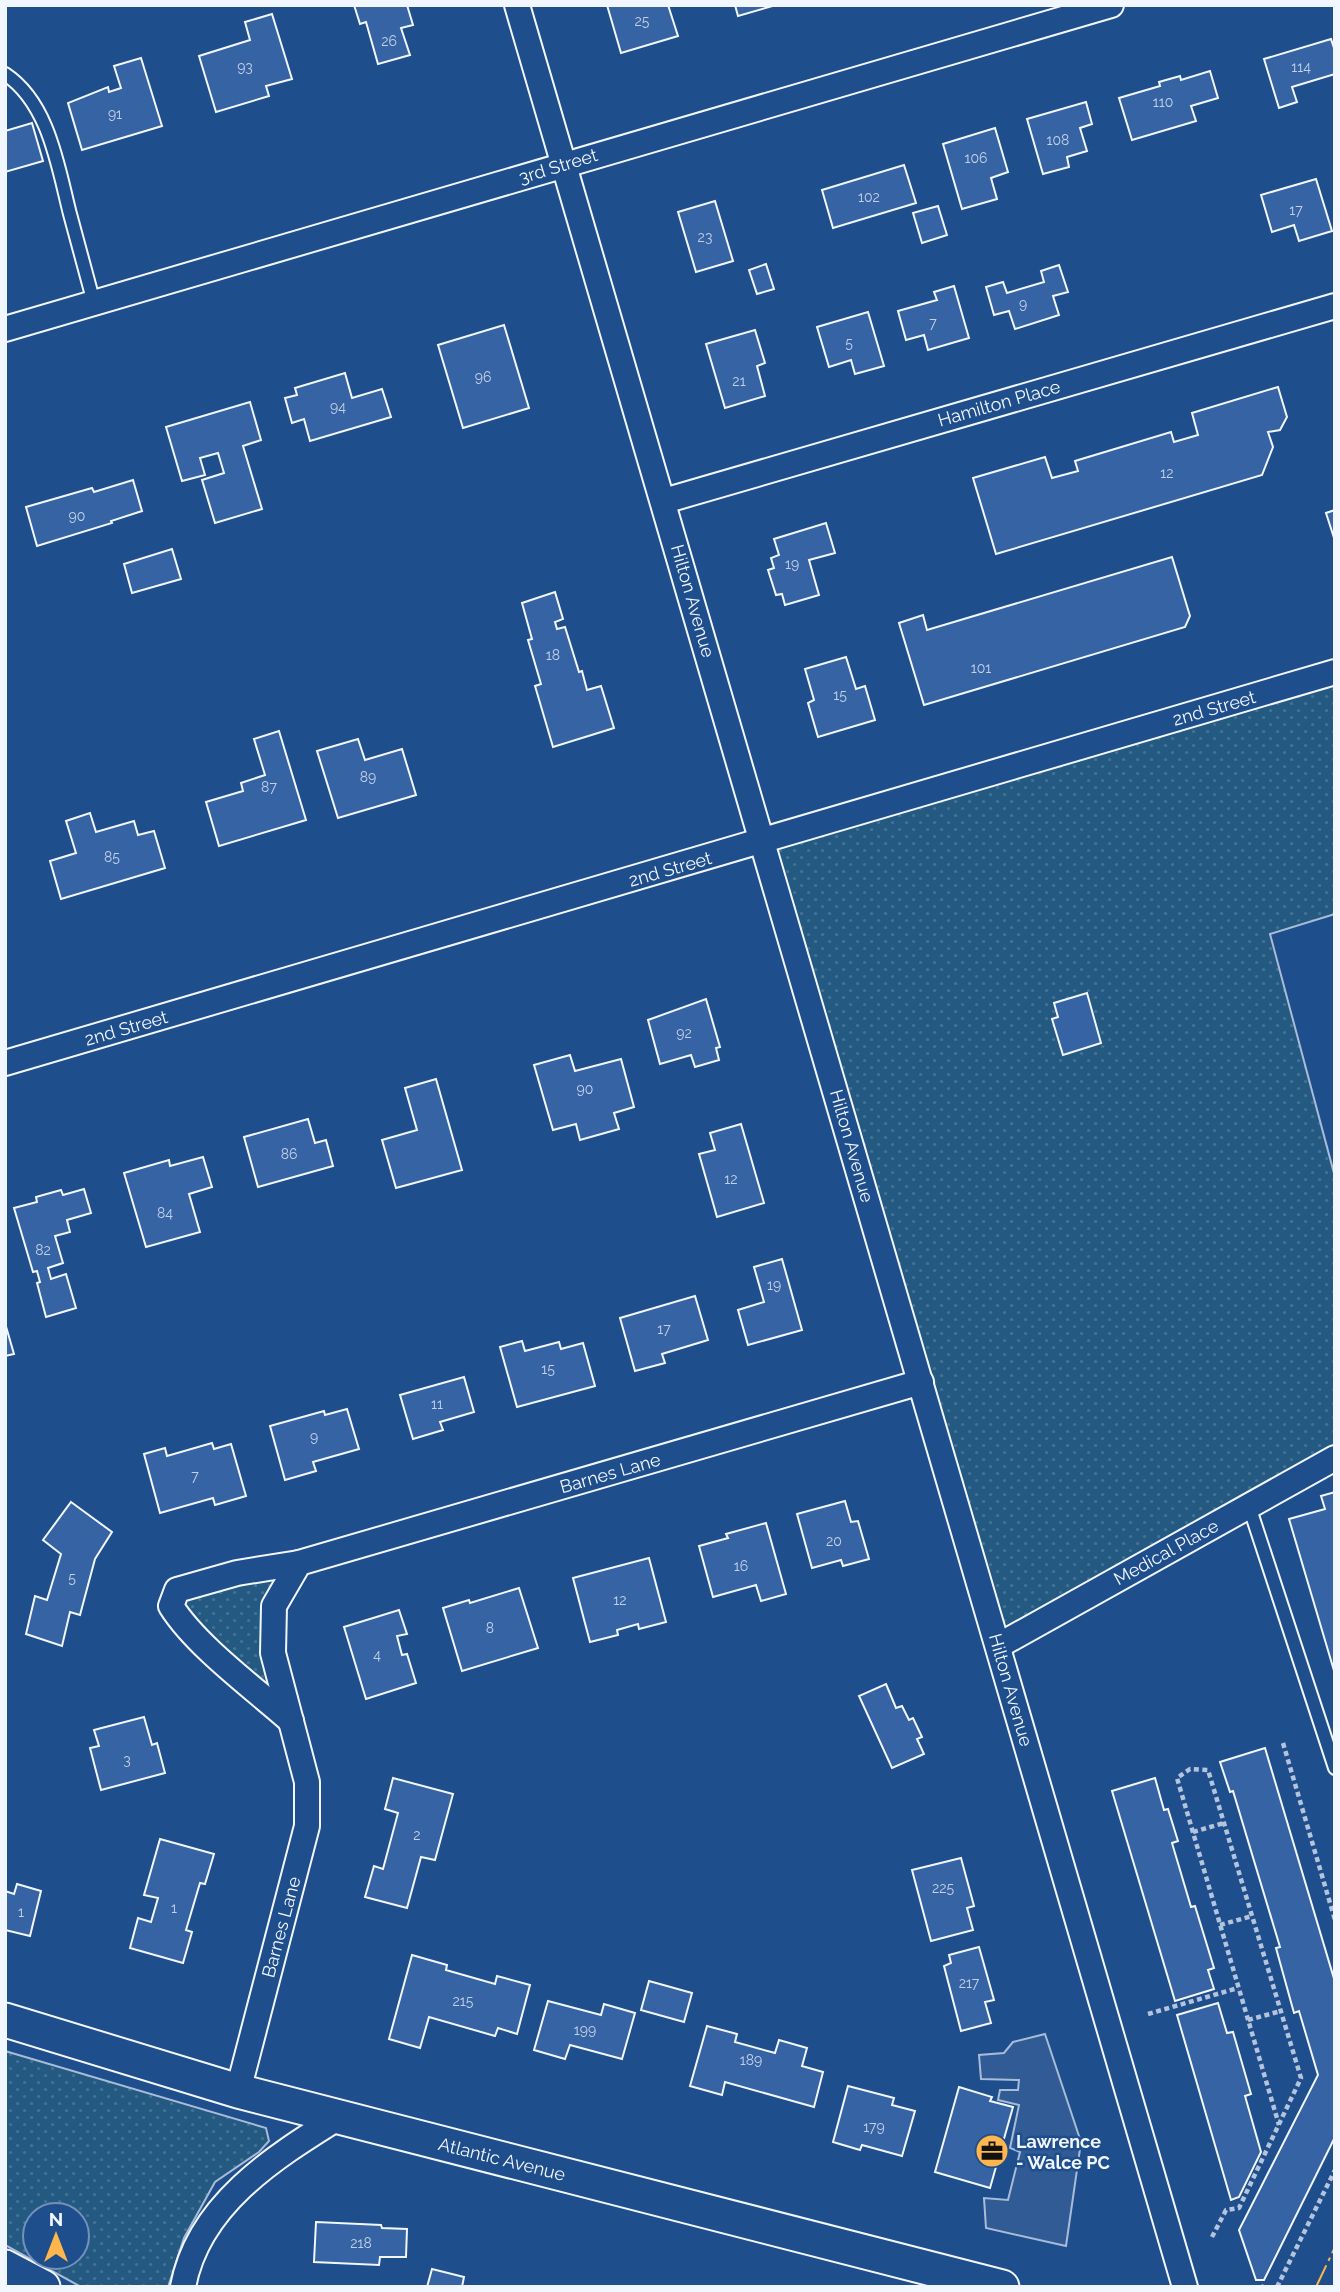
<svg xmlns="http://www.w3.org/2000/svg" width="1340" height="2292" viewBox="0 0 1340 2292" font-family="Raleway,sans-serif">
<defs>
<pattern id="grass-dots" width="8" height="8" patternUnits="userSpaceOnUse" patternTransform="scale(1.75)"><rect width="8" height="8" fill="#245a82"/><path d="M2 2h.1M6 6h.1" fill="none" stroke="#447295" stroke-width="1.8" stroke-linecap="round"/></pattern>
</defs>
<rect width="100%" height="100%" fill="#1f4e8c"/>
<g fill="url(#grass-dots)" stroke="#a8bbd7" stroke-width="2" fill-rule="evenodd">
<polygon points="1335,673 1335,914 1270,934 1335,1177 1335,1459 999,1647 769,839"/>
<polygon points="299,1563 274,1607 291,1721 202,1642 177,1590"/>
<path d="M5 2051 266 2128 269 2141 259 2152 215 2182 184 2238 168 2287H81L5 2245ZM35 2215H77V2257H35Z"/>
</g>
<polygon fill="#305b95" stroke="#a8bbd7" stroke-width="2" points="1045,2034 1081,2142 1066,2246 986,2228 984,2198 1008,2200 1020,2152 1010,2148 1019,2105 998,2100 1000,2090 1018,2090 1019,2080 981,2079 979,2055 1004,2053 1013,2042"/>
<g fill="#3563a3" stroke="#f2f6ff" stroke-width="2">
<polygon points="354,5 407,5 413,25 401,28 410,55 378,64 366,22 360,24"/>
<polygon points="607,5 668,5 678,36 621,53"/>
<polygon points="735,5 776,5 738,16"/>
<polygon points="272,14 292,79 266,86 269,96 216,112 199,56 250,40 245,22"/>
<polygon points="1331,39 1335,51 1335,74 1292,87 1297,102 1279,108 1264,59"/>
<polygon points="141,58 162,126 82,150 68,103 108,87 109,92 121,88 114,66"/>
<polygon points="1210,71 1218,98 1191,106 1196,121 1132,140 1119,98 1160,86 1159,82 1180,76 1181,80"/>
<polygon points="1086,102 1092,124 1080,128 1087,151 1067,157 1069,167 1043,174 1027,119"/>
<polygon points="32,123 43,161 5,172 5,131"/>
<polygon points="995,128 1008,172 991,178 997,199 962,209 943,144"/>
<polygon points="904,165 916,203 833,228 822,190"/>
<polygon points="1316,179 1332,231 1299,241 1294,225 1272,232 1261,195"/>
<polygon points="715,201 733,261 696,272 678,212"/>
<polygon points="938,206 947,235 922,243 913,213"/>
<polygon points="766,264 774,289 757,294 749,270"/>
<polygon points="1059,265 1068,292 1053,296 1059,315 1015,329 1009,311 994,315 986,287 1003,282 1007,293 1044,282 1041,271"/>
<polygon points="954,286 969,338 928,350 924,335 906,340 898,311 937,300 934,292"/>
<polygon points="868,312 884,366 855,374 851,360 829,367 817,327"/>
<polygon points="504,325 529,408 463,428 438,345"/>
<polygon points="755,330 765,363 757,366 765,396 725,408 706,344"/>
<polygon points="345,373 352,398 382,389 391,417 310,441 304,419 292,423 285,398 297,395 295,388"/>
<polygon points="1278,387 1287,417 1280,430 1268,432 1273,447 1262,475 996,554 973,478 1045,457 1052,478 1078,471 1075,461 1171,432 1174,442 1198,435 1192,413"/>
<polygon points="250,402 261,440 243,446 262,509 215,523 202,480 224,473 218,453 200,458 205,475 182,481 166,427"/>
<polygon points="133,480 142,511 111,521 112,523 37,546 26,507 92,488 94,492"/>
<polygon points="1335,510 1335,541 1326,513"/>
<polygon points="826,523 835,553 809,560 819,595 785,605 782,594 776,595 768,570 774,568 771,558 779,555 774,539"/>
<polygon points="172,549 181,579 132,593 124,564"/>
<polygon points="1172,557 1190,616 1185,627 924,705 899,623 923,615 927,630"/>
<polygon points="555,592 563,619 555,622 557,629 565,627 579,672 582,671 587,690 601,686 614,728 553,747 535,686 541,684 528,640 532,639 522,603"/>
<polygon points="846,657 856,689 865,686 875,720 818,737 808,703 814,700 805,669"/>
<polygon points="279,731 306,820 219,846 206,802 243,791 241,783 265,775 254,739"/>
<polygon points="358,739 365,760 402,749 416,795 338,818 317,751"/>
<polygon points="90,813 96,832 134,821 138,835 154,831 165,868 61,899 50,861 76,853 66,821"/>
<polygon points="1087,993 1101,1043 1063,1055 1052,1019 1058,1017 1054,1003"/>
<polygon points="706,999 720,1047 716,1048 719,1060 695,1067 691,1055 660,1064 648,1020"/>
<polygon points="570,1055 575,1071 621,1059 634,1107 614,1113 619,1129 580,1140 576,1124 553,1130 534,1065"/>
<polygon points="436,1079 462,1170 396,1188 382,1140 417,1130 405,1088"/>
<polygon points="308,1119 315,1143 326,1140 333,1166 258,1187 244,1137"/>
<polygon points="741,1124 764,1203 717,1217 699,1154 715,1150 710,1133"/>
<polygon points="203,1157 212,1187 189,1194 200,1232 146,1247 124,1173 169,1160 170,1166"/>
<polygon points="84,1189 91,1213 67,1220 70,1232 55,1236 63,1263 48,1268 51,1279 66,1274 76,1308 46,1317 37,1283 40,1282 37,1271 33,1272 14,1208 37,1202 36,1197 61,1190 63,1195"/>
<polygon points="782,1259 802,1330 748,1345 738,1310 764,1302 754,1267"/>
<polygon points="695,1296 708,1340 662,1354 665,1363 635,1371 620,1318"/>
<polygon points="5,1323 14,1354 5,1356"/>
<polygon points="522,1341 525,1351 559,1342 561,1349 583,1343 595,1386 517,1407 500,1347"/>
<polygon points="464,1377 474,1412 440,1422 443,1430 413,1439 400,1395"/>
<polygon points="347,1409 359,1449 313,1462 316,1471 285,1480 270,1426 324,1411 325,1415"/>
<polygon points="212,1443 214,1449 231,1444 246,1496 215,1505 213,1498 160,1513 144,1454 165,1448 167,1456"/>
<polygon points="1335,1492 1335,1674 1289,1519 1325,1509 1321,1496"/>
<polygon points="845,1501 851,1522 858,1521 869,1559 843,1566 841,1560 812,1568 797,1514"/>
<polygon points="71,1502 112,1532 95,1559 80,1615 70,1612 62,1646 26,1634 35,1596 47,1600 61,1554 43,1540"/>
<polygon points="766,1523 786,1594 761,1601 756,1585 713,1597 699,1546 728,1538 726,1534"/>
<polygon points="649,1558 666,1622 639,1629 638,1624 617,1630 618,1635 590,1642 573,1578"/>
<polygon points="519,1588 538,1648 462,1671 443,1608 469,1600 470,1603"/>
<polygon points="399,1610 407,1634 397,1636 402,1655 407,1654 416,1683 366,1699 344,1627"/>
<polygon points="886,1684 896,1708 902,1706 909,1720 913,1718 922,1737 917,1739 924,1754 892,1768 859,1696"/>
<polygon points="144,1717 152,1745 157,1743 165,1773 101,1790 90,1748 99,1746 94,1730"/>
<polygon points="1265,1748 1335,1982 1335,2137 1264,2280 1256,2280 1239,2230 1318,2075 1299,2011 1294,2013 1276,1948 1280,1947 1233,1791 1230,1792 1220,1762"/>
<polygon points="393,1778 453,1794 435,1860 421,1857 407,1908 365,1897 374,1866 383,1869 398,1813 385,1809"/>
<polygon points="1155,1778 1164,1810 1168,1809 1178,1841 1172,1843 1191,1907 1195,1906 1214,1968 1208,1970 1214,1989 1175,2001 1112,1791"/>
<polygon points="160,1839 214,1854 205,1884 200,1883 186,1930 192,1932 183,1963 130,1948 138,1918 151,1922 158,1898 144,1895"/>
<polygon points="961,1858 974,1906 967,1908 973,1930 931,1941 912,1870"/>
<polygon points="17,1884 41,1891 30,1936 5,1930 5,1891 14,1894"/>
<polygon points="979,1947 994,2000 985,2002 991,2023 961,2031 944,1966 951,1963 949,1955"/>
<polygon points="412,1955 447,1965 446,1970 495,1984 497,1976 530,1985 517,2034 498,2028 495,2036 429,2017 420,2048 389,2039"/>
<polygon points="649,1981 692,1993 684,2022 641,2010"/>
<polygon points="548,2001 601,2015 604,2004 635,2013 622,2059 570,2045 565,2059 534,2050"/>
<polygon points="1218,2003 1227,2033 1233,2032 1251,2094 1245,2096 1261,2152 1239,2197 1231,2200 1177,2015"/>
<polygon points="707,2026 737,2034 735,2042 775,2053 779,2040 807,2048 802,2066 823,2072 814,2107 725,2082 722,2095 690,2086"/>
<polygon points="848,2086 894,2098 892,2105 915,2111 902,2156 862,2145 860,2150 833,2142"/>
<polygon points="959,2087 992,2097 990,2101 1013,2107 990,2188 935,2172"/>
<polygon points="316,2222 381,2225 382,2228 407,2229 406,2257 380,2257 379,2265 314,2262"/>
<polygon points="432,2269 464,2277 462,2287 427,2287"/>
</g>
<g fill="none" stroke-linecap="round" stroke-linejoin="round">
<defs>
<g id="lane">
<path d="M5 74C49 103 58 167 70 214 78 244 86 274 94 303"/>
<polyline points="1249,1506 1335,1768"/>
</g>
<g id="street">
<polyline points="517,5 1185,2287"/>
<polyline points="5,329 1111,5"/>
<polyline points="664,501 1335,306"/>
<polyline points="5,1063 1335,672"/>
<polyline points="998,1646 1335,1458"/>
<path d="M291 1721C255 1689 196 1646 171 1606L177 1590 237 1573 299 1563"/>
<polyline points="238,2091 307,1826 307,1782 273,1653 274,1606 299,1563 921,1382"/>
<path d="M183 2287C198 2205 273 2158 339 2117"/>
</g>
<g id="secondary">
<polyline points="5,2020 238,2091 1002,2287"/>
<polyline points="5,2267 43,2287"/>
</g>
</defs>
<use href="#lane" stroke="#f2f6ff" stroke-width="16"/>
<use href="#street" stroke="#f2f6ff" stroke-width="28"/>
<use href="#secondary" stroke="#f2f6ff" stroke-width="37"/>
<g stroke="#b3c4dc" stroke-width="4.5" stroke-dasharray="5 3.5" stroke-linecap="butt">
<polyline points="1283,1743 1335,1920"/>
<polyline points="1193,1832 1224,1823"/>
<polyline points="1220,1925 1252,1916"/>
<polyline points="1148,2014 1238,1988"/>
<polyline points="1248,2020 1281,2011"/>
<polyline points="1212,2237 1226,2210 1239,2208 1301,2078 1208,1770 1190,1769 1177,1778 1279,2125"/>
<polyline points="1263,2287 1264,2285"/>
<polyline points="1277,2287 1335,2170"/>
</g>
<use href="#lane" stroke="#1f4e8c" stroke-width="12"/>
<use href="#street" stroke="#1f4e8c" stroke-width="24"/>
<use href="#secondary" stroke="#1f4e8c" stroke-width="33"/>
<polyline stroke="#ffb74d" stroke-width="2" stroke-dasharray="24 5 3.5 5" stroke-linecap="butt" points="1316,2287 1335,2247"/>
</g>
<defs>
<symbol id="office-disc" viewBox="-11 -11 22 22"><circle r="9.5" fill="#ffb74d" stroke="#1f4e8c"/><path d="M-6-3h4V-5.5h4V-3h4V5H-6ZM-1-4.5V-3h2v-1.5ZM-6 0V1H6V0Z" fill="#111"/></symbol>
</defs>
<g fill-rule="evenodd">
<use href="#office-disc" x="973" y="2132" width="38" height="38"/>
</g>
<g text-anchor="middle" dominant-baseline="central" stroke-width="5" stroke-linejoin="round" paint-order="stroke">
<g font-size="14" fill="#c3d1e8">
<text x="642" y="21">25</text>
<text x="389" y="41">26</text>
<text x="245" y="67">93</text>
<text x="1301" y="67">114</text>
<text x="1163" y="102">110</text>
<text x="115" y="114">91</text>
<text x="1058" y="140">108</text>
<text x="976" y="158">106</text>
<text x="869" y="197">102</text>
<text x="1296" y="210">17</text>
<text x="705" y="237">23</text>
<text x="1023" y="304">9</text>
<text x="933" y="323">7</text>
<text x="849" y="343">5</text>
<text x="483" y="377">96</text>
<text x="739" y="381">21</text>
<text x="338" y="407">94</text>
<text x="1167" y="473">12</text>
<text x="77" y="516">90</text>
<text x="792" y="564">19</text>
<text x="553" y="655">18</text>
<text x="981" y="668">101</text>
<text x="840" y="695">15</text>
<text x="368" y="777">89</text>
<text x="269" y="787">87</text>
<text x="112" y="857">85</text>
<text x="684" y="1033">92</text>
<text x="585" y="1089">90</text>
<text x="289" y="1154">86</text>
<text x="731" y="1179">12</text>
<text x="165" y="1213">84</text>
<text x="43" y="1250">82</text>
<text x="774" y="1285">19</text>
<text x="664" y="1329">17</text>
<text x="548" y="1369">15</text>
<text x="437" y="1404">11</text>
<text x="314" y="1437">9</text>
<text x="195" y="1476">7</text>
<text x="834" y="1541">20</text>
<text x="741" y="1566">16</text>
<text x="72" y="1578">5</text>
<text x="620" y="1600">12</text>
<text x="490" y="1628">8</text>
<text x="377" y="1655">4</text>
<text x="127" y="1760">3</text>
<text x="417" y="1835">2</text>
<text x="943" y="1888">225</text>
<text x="174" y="1908">1</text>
<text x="21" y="1912">1</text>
<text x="969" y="1983">217</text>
<text x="463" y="2001">215</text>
<text x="585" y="2030">199</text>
<text x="751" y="2060">189</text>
<text x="874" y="2127">179</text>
<text x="361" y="2243">218</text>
</g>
<g font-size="18" fill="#f2f6ff" stroke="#1f4e8c">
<text transform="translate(558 166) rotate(-17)">3rd Street</text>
<text transform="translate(999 403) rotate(-16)">Hamilton Place</text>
<text transform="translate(693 601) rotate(74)">Hilton Avenue</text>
<text transform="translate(1214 708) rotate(-16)">2nd Street</text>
<text transform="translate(670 869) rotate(-16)">2nd Street</text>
<text transform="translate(126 1028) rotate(-16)">2nd Street</text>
<text transform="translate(852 1146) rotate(74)">Hilton Avenue</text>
<text transform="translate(610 1473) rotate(-16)">Barnes Lane</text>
<text transform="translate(1166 1552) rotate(-29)">Medical Place</text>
<text transform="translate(1011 1690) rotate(74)">Hilton Avenue</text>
<text transform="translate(281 1927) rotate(-75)">Barnes Lane</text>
<text transform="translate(502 2159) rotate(14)">Atlantic Avenue</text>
</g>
<g font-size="18" font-weight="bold" fill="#f2f6ff" stroke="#1f4e8c" text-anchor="start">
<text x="1016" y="2141">Lawrence<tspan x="1016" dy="21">- Walce PC</tspan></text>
</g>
</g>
<rect width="1340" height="2292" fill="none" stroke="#f2f6ff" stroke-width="14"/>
<g transform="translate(56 2236)"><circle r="33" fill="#1f4e8c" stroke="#7391ba" stroke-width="2"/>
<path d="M0-5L12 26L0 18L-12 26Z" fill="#ffb74d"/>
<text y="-10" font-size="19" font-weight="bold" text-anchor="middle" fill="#f2f6ff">N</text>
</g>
</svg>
